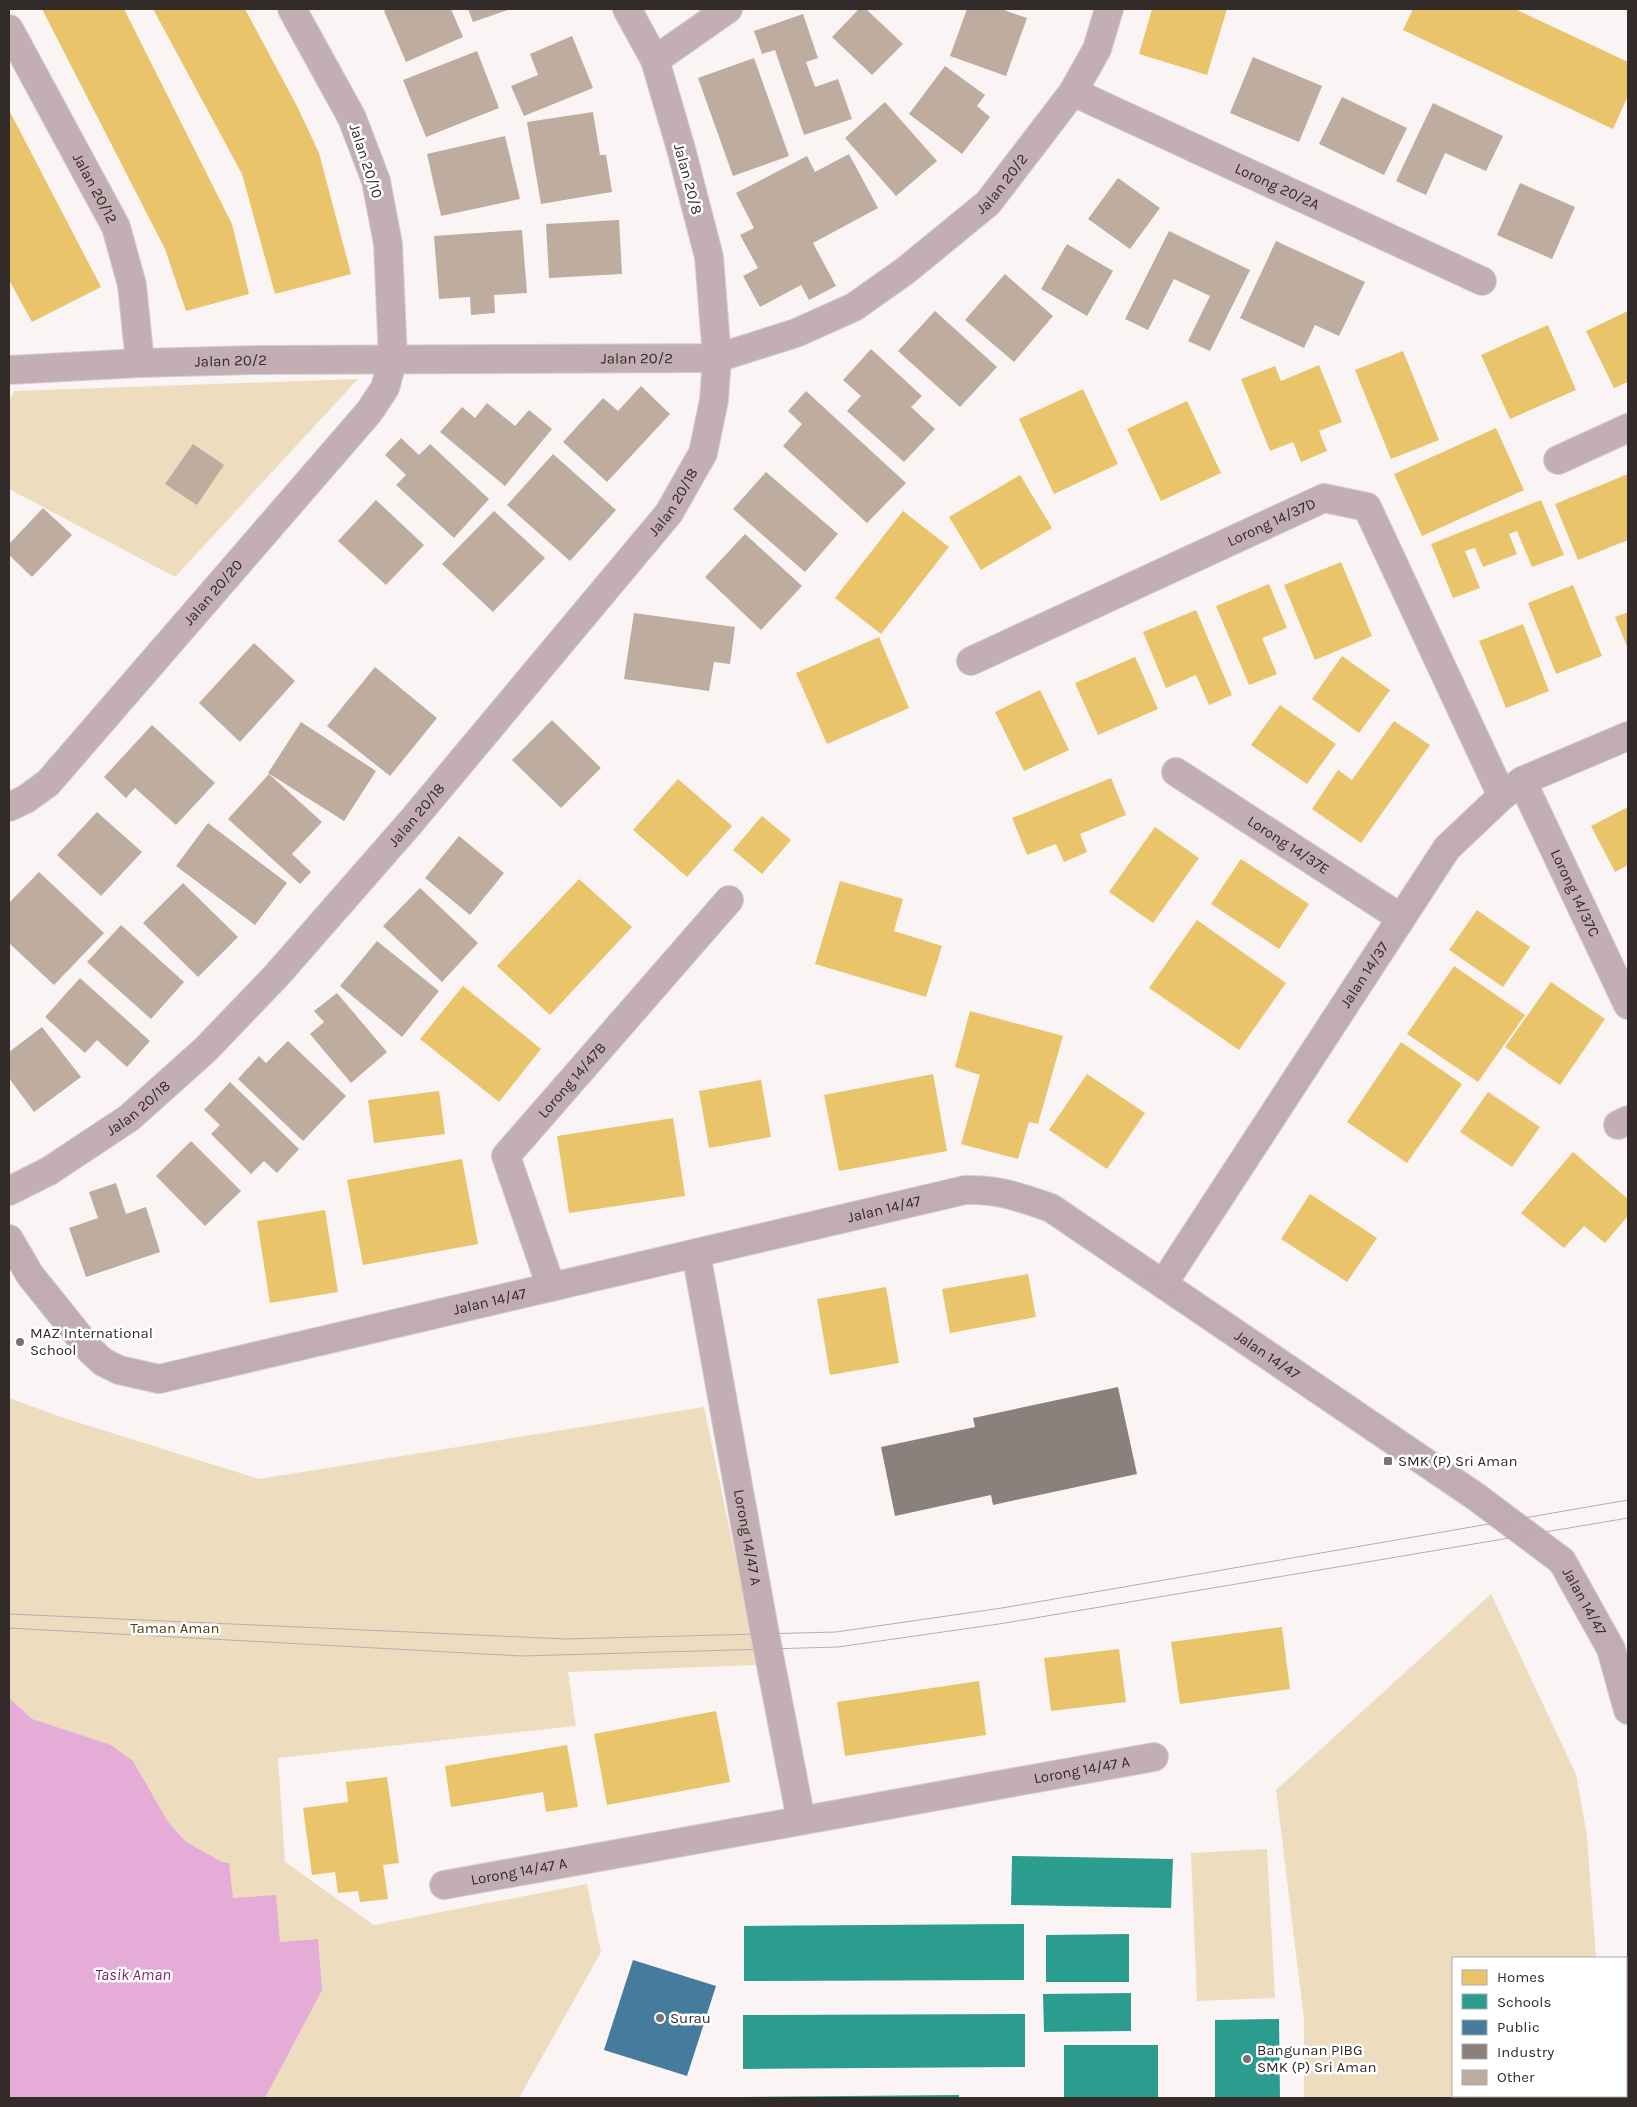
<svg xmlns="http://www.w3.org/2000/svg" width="1637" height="2107" viewBox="0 0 1637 2107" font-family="Karla,sans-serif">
<rect width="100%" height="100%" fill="#faf5f4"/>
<g fill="#edddbe">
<polygon points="358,379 175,577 9,489 9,401 14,391"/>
<polygon points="9,1398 64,1418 259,1479 704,1407 758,1665 568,1672 576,1726 278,1758 285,1862 374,1925 587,1884 601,1952 519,2098 9,2098"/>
<polygon points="1491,1594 1576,1774 1587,1836 1596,1958 1453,1958 1453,2096 1593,2096 1592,2098 1304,2098 1304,2019 1276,1790"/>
<polygon points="1267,1849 1275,1998 1197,2001 1191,1853"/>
</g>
<polygon fill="#e6acd8" points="9,1698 32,1719 111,1745 133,1761 168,1822 186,1842 222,1862 229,1863 233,1898 276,1895 280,1942 318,1939 322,1990 265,2098 9,2098"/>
<g fill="#e9c46a">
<polygon points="42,9 124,9 232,224 249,294 186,311 165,249"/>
<polygon points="153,9 245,9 298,108 319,153 351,274 275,294 242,174"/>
<polygon points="1152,9 1227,9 1207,75 1139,54"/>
<polygon points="1413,9 1515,9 1628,62 1628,96 1613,129 1403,30"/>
<polygon points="9,110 101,287 32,322 9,280"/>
<polygon points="1628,311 1628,382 1614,388 1586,331"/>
<polygon points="1548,325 1576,390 1510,419 1481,355"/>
<polygon points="1403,351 1439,440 1391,459 1355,370"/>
<polygon points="1319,365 1342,422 1319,431 1327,451 1301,462 1293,442 1270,451 1241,379 1275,366 1281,381"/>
<polygon points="1083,389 1118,464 1054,494 1019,419"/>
<polygon points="1187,401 1221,473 1161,501 1127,429"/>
<polygon points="1496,428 1524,490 1422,536 1394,474"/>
<polygon points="1628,474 1628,540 1578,560 1555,504"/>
<polygon points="1020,475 1052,528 981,570 949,517"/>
<polygon points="1541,500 1564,555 1532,567 1517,531 1509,534 1517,554 1483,567 1475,548 1465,551 1480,588 1453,598 1431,544"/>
<polygon points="903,511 949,547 881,634 835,598"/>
<polygon points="1341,562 1372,636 1315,660 1284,585"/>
<polygon points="1269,584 1287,628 1262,638 1277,674 1249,685 1216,606"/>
<polygon points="1573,585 1602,656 1556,674 1528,603"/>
<polygon points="1196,610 1232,695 1209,705 1196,675 1166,688 1143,632"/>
<polygon points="1628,612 1628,649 1615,617"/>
<polygon points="1523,624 1549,691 1506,708 1479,641"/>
<polygon points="879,637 909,708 827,744 796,673"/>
<polygon points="1342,656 1390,690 1359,733 1312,699"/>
<polygon points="1135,657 1158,709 1098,735 1075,683"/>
<polygon points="1040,690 1069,750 1024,771 995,712"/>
<polygon points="1280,705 1336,744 1307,784 1251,745"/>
<polygon points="1394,721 1430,745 1361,843 1312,809 1338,770 1352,780"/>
<polygon points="1111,778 1126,815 1080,834 1087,852 1064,862 1056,844 1027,855 1012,818"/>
<polygon points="678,779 732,826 687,877 633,830"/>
<polygon points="1628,807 1628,865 1615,872 1591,826"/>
<polygon points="762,816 791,840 762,874 733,850"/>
<polygon points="1155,827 1199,858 1153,923 1109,892"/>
<polygon points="1241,859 1309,904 1279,949 1211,904"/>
<polygon points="579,879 632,927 550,1015 497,966"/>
<polygon points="840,881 903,899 894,931 942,946 926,997 815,964"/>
<polygon points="1477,910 1530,947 1503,987 1449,950"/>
<polygon points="1197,920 1286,983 1239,1050 1149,988"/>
<polygon points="1454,966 1525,1015 1478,1082 1407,1034"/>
<polygon points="1551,982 1605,1019 1560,1085 1505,1047"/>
<polygon points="463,986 541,1049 499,1102 420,1039"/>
<polygon points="970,1011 1063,1036 1038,1124 1029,1122 1018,1159 961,1144 980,1075 955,1067"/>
<polygon points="1401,1042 1462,1084 1407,1163 1347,1122"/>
<polygon points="933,1074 947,1151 839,1171 824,1095"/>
<polygon points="1087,1074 1145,1113 1107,1169 1049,1130"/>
<polygon points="761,1080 771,1137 709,1148 699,1091"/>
<polygon points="439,1091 445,1134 374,1143 368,1100"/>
<polygon points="1488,1092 1540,1127 1512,1167 1460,1132"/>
<polygon points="673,1118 685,1196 569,1213 557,1136"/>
<polygon points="1573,1152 1628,1199 1628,1216 1605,1243 1584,1226 1564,1248 1521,1213"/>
<polygon points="462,1159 478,1244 363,1265 347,1180"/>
<polygon points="1310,1194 1377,1238 1347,1282 1281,1239"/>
<polygon points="325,1210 338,1292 270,1303 257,1221"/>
<polygon points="1028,1274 1036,1317 950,1333 942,1289"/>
<polygon points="886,1287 899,1363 830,1375 817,1299"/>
<polygon points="1282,1627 1290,1689 1180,1704 1171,1642"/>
<polygon points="1119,1649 1126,1702 1051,1711 1044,1658"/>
<polygon points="979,1681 986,1735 845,1756 837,1702"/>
<polygon points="716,1711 730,1782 607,1805 594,1734"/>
<polygon points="567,1745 578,1807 546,1812 543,1792 451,1807 445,1766"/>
<polygon points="387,1777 399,1863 383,1865 388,1899 360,1902 358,1891 338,1893 335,1872 312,1875 303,1808 348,1802 346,1782"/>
</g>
<g fill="#2a9d8f">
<polygon points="1012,1856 1173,1859 1171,1908 1011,1905"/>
<polygon points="1024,1924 1024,1980 744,1981 744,1926"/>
<polygon points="1129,1934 1129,1982 1046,1982 1046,1935"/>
<polygon points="1131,1993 1131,2031 1044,2032 1043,1994"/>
<polygon points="1025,2014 1025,2067 743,2069 743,2015"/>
<polygon points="1279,2019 1280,2098 1215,2098 1215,2020"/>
<rect x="1064" y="2045" width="94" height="53"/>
<polygon points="959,2095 959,2098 741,2098 741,2097"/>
</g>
<polygon fill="#457b9d" points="633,1960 716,1986 687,2076 604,2050"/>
<polygon fill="#8a817c" points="1118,1387 1137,1474 993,1505 991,1495 895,1516 881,1447 975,1427 973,1418"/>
<g fill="#beac9e">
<polygon points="388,9 451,9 463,37 406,62 384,11"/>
<polygon points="468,9 511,9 473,22"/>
<polygon points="859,9 866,9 903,44 872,75 832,37"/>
<polygon points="967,9 1001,9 1027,18 1006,76 950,56"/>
<polygon points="803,14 818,58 806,62 815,87 838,79 852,119 804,135 775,50 762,54 754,31"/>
<polygon points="572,36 593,88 524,116 511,86 538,75 530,54"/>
<polygon points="477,51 499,108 426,137 403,80"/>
<polygon points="1253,57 1322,86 1299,142 1230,113"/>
<polygon points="754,58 789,156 733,176 698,78"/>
<polygon points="945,66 985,95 977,106 990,117 962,154 909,114"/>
<polygon points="1342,97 1407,128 1384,175 1319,144"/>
<polygon points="885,102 937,161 896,196 845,138"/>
<polygon points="1433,103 1503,136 1486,171 1445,153 1426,195 1396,181"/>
<polygon points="593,112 600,155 606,155 612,192 541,204 527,122"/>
<polygon points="505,136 520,199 441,216 427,154"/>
<polygon points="849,154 878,208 813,243 836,286 809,300 801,285 760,307 743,276 758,268 740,235 754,228 736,193 807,156 815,172"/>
<polygon points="1118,178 1160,208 1130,249 1088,219"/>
<polygon points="1520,183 1575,207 1552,259 1497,235"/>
<polygon points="619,220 622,274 549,278 546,224"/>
<polygon points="522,230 527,293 494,295 495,313 471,315 470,297 439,299 434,236"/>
<polygon points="1169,231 1250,270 1210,351 1188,341 1210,296 1174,279 1148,330 1125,319"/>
<polygon points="1276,241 1365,282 1339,336 1315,325 1304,348 1240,318"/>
<polygon points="1067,244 1113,271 1087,316 1041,289"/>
<polygon points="1005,274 1053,316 1014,362 965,320"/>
<polygon points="935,311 997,367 960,407 898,351"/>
<polygon points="871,349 922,396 911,407 935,429 904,462 847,411 861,396 843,380"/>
<polygon points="641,386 670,414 607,482 563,442 603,398 618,411"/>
<polygon points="806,391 906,483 867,523 783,446 802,424 788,411"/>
<polygon points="487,403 515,426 529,410 552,429 505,486 440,432 462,407 475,418"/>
<polygon points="401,438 419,455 430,444 489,499 454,538 396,485 406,475 385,455"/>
<polygon points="193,444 224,465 197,505 165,484"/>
<polygon points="553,454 616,510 570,561 507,505"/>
<polygon points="766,472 838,534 805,572 733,509"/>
<polygon points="376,500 424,545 386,585 338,541"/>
<polygon points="43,508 72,535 32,577 9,555 9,544"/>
<polygon points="494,511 545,558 493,612 442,564"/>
<polygon points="745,534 802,586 761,630 705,577"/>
<polygon points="634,613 735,627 730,664 714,662 709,691 624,679"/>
<polygon points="254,643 295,681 240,742 199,703"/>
<polygon points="375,667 437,718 390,776 327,726"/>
<polygon points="552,720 601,768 561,808 512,760"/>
<polygon points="301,722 376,771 344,821 268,773"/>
<polygon points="152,725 215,783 176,825 135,788 126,798 104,777"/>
<polygon points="269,774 322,822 292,854 311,872 300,884 228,819"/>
<polygon points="97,812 142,852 101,896 57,855"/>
<polygon points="208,823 287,883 255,925 176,866"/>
<polygon points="459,836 504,873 470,915 425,878"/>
<polygon points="39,872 104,933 54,985 9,943 9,903"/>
<polygon points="183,883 238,937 198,977 143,923"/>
<polygon points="420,888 478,943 442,982 383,926"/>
<polygon points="121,925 184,982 151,1019 87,962"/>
<polygon points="377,941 439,991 402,1037 340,986"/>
<polygon points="80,978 150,1041 127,1067 97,1040 85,1053 45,1017"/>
<polygon points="337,993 387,1052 351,1083 310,1034 324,1022 314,1011"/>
<polygon points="42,1027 81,1077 34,1112 9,1078 9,1052"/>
<polygon points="288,1041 346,1096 303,1141 238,1079 259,1056 266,1063"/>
<polygon points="230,1082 299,1149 277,1173 264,1161 251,1174 211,1134 220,1125 204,1110"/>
<polygon points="191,1141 241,1191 205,1226 156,1176"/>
<polygon points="116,1183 126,1214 146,1207 160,1252 86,1277 69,1228 98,1218 89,1192"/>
</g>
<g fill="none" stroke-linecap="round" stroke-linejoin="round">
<defs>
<g id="street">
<path id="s1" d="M9 29 116 227 132 285 140 363"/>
<polyline points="655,60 728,9"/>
<path id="s2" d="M1073 92 1482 281"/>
<path id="s3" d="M9 370 140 363 258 360 717 358 796 333 854 307 905 271 988 203 1073 92 1097 49 1109 9"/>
<polyline points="1558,460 1628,428"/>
<path id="s4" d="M971 661 1324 498 1367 507 1502 796"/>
<path id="s5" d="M1176 772 1401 918"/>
<path id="s6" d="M1522 781 1628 1005"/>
<path id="s7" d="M9 807 26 799 48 783 369 412 385 388 393 359 388 244 376 181 352 118 292 9"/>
<polyline points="1618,1125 1628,1120"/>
<path id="s8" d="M9 1191 49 1171 129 1118 206 1049 276 976 410 823 669 513 703 453 714 400 717 358 709 257 681 149 655 60 627 9"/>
<path id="s9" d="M696 1253 764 1629 801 1820"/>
<path id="s10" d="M551 1287 506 1156 729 900"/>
<path id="s11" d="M444 1885 1154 1757"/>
</g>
<g id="secondary">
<path id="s12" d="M9 1239 30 1275 91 1351 103 1362 119 1370 159 1379 965 1190C999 1189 1019 1197 1051 1208L1475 1496 1562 1561 1611 1649 1628 1710"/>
<path id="s13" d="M1163 1284 1447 848 1502 796 1522 781 1628 736"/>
</g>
</defs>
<use href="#street" stroke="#d5d1d0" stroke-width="30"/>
<use href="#secondary" stroke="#d5d1d0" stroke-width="30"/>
<use href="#street" stroke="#c3aeb3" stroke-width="28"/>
<use href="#secondary" stroke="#c1acb1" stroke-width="28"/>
<g stroke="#b9aeaf" stroke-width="1">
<polyline points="9,1614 566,1639 836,1632 1002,1608 1628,1500"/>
<polyline points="9,1628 522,1656 838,1647 999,1624 1628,1518"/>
</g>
</g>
<g fill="#797270" stroke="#fff" stroke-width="2">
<circle cx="20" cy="1342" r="5"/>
<rect x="1383" y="1456" width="10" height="10" rx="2.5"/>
<circle cx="660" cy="2018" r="5"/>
<circle cx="1247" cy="2059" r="5"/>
</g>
<g text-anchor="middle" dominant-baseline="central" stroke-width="5" stroke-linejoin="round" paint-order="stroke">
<g font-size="15" fill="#332b29" stroke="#fff">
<text transform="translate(366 161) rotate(72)">Jalan 20/10</text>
<text transform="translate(688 179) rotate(75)">Jalan 20/8</text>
<text stroke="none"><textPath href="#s3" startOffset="1048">Jalan 20/2</textPath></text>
<text stroke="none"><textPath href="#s2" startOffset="225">Lorong 20/2A</textPath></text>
<text stroke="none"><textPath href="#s1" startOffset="181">Jalan 20/12</textPath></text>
<text stroke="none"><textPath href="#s3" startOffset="628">Jalan 20/2</textPath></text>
<text stroke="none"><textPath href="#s3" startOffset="222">Jalan 20/2</textPath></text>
<text stroke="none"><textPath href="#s8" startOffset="964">Jalan 20/18</textPath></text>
<text stroke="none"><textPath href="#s4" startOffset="331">Lorong 14/37D</textPath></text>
<text stroke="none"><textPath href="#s7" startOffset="298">Jalan 20/20</textPath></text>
<text stroke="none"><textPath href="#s8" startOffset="559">Jalan 20/18</textPath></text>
<text stroke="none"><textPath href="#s5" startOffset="134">Lorong 14/37E</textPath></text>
<text stroke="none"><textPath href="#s6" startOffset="124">Lorong 14/37C</textPath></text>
<text stroke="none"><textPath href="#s13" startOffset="369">Jalan 14/37</textPath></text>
<text stroke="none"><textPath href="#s10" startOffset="239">Lorong 14/47B</textPath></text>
<text stroke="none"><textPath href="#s8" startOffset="154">Jalan 20/18</textPath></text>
<text stroke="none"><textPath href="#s12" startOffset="959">Jalan 14/47</textPath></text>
<text stroke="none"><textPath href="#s12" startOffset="554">Jalan 14/47</textPath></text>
<text stroke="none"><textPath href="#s12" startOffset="1392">Jalan 14/47</textPath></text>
<text stroke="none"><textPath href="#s9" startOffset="289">Lorong 14/47 A</textPath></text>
<text stroke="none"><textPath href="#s12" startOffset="1798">Jalan 14/47</textPath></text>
<text stroke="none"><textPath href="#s11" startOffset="648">Lorong 14/47 A</textPath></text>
<text stroke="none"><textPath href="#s11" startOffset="76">Lorong 14/47 A</textPath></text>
</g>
<g font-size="15" fill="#332b29" stroke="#fff" text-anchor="start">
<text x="30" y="1333">MAZ International<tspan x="30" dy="17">School</tspan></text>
<text x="1398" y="1461">SMK (P) Sri Aman</text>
<text x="670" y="2018">Surau</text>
<text x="1257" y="2050">Bangunan PIBG<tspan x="1257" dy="17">SMK (P) Sri Aman</tspan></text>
</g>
<g font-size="15" fill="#503e14" stroke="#fff">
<text x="175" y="1628">Taman Aman</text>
</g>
<g font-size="16" font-style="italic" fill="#7b1c6c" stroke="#fff">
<text x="133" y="1974">Tasik Aman</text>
</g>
</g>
<rect width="1637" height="2107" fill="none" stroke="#332b29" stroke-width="20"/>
<rect x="1452" y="1957" width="175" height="140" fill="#ffffff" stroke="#adaaa9"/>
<rect x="1462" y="1970" width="25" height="15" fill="#e9c46a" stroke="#adaaa9"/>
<text x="1497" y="1982" font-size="15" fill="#332b29">Homes</text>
<rect x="1462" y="1994" width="25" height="15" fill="#2a9d8f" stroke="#adaaa9"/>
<text x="1497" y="2007" font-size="15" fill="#332b29">Schools</text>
<rect x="1462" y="2020" width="25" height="15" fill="#457b9d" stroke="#adaaa9"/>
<text x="1497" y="2032" font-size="15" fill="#332b29">Public</text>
<rect x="1462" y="2044" width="25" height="15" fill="#8a817c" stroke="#adaaa9"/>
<text x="1497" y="2057" font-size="15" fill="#332b29">Industry</text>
<rect x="1462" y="2070" width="25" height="15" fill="#beac9e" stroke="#adaaa9"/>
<text x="1497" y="2082" font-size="15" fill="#332b29">Other</text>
</svg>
